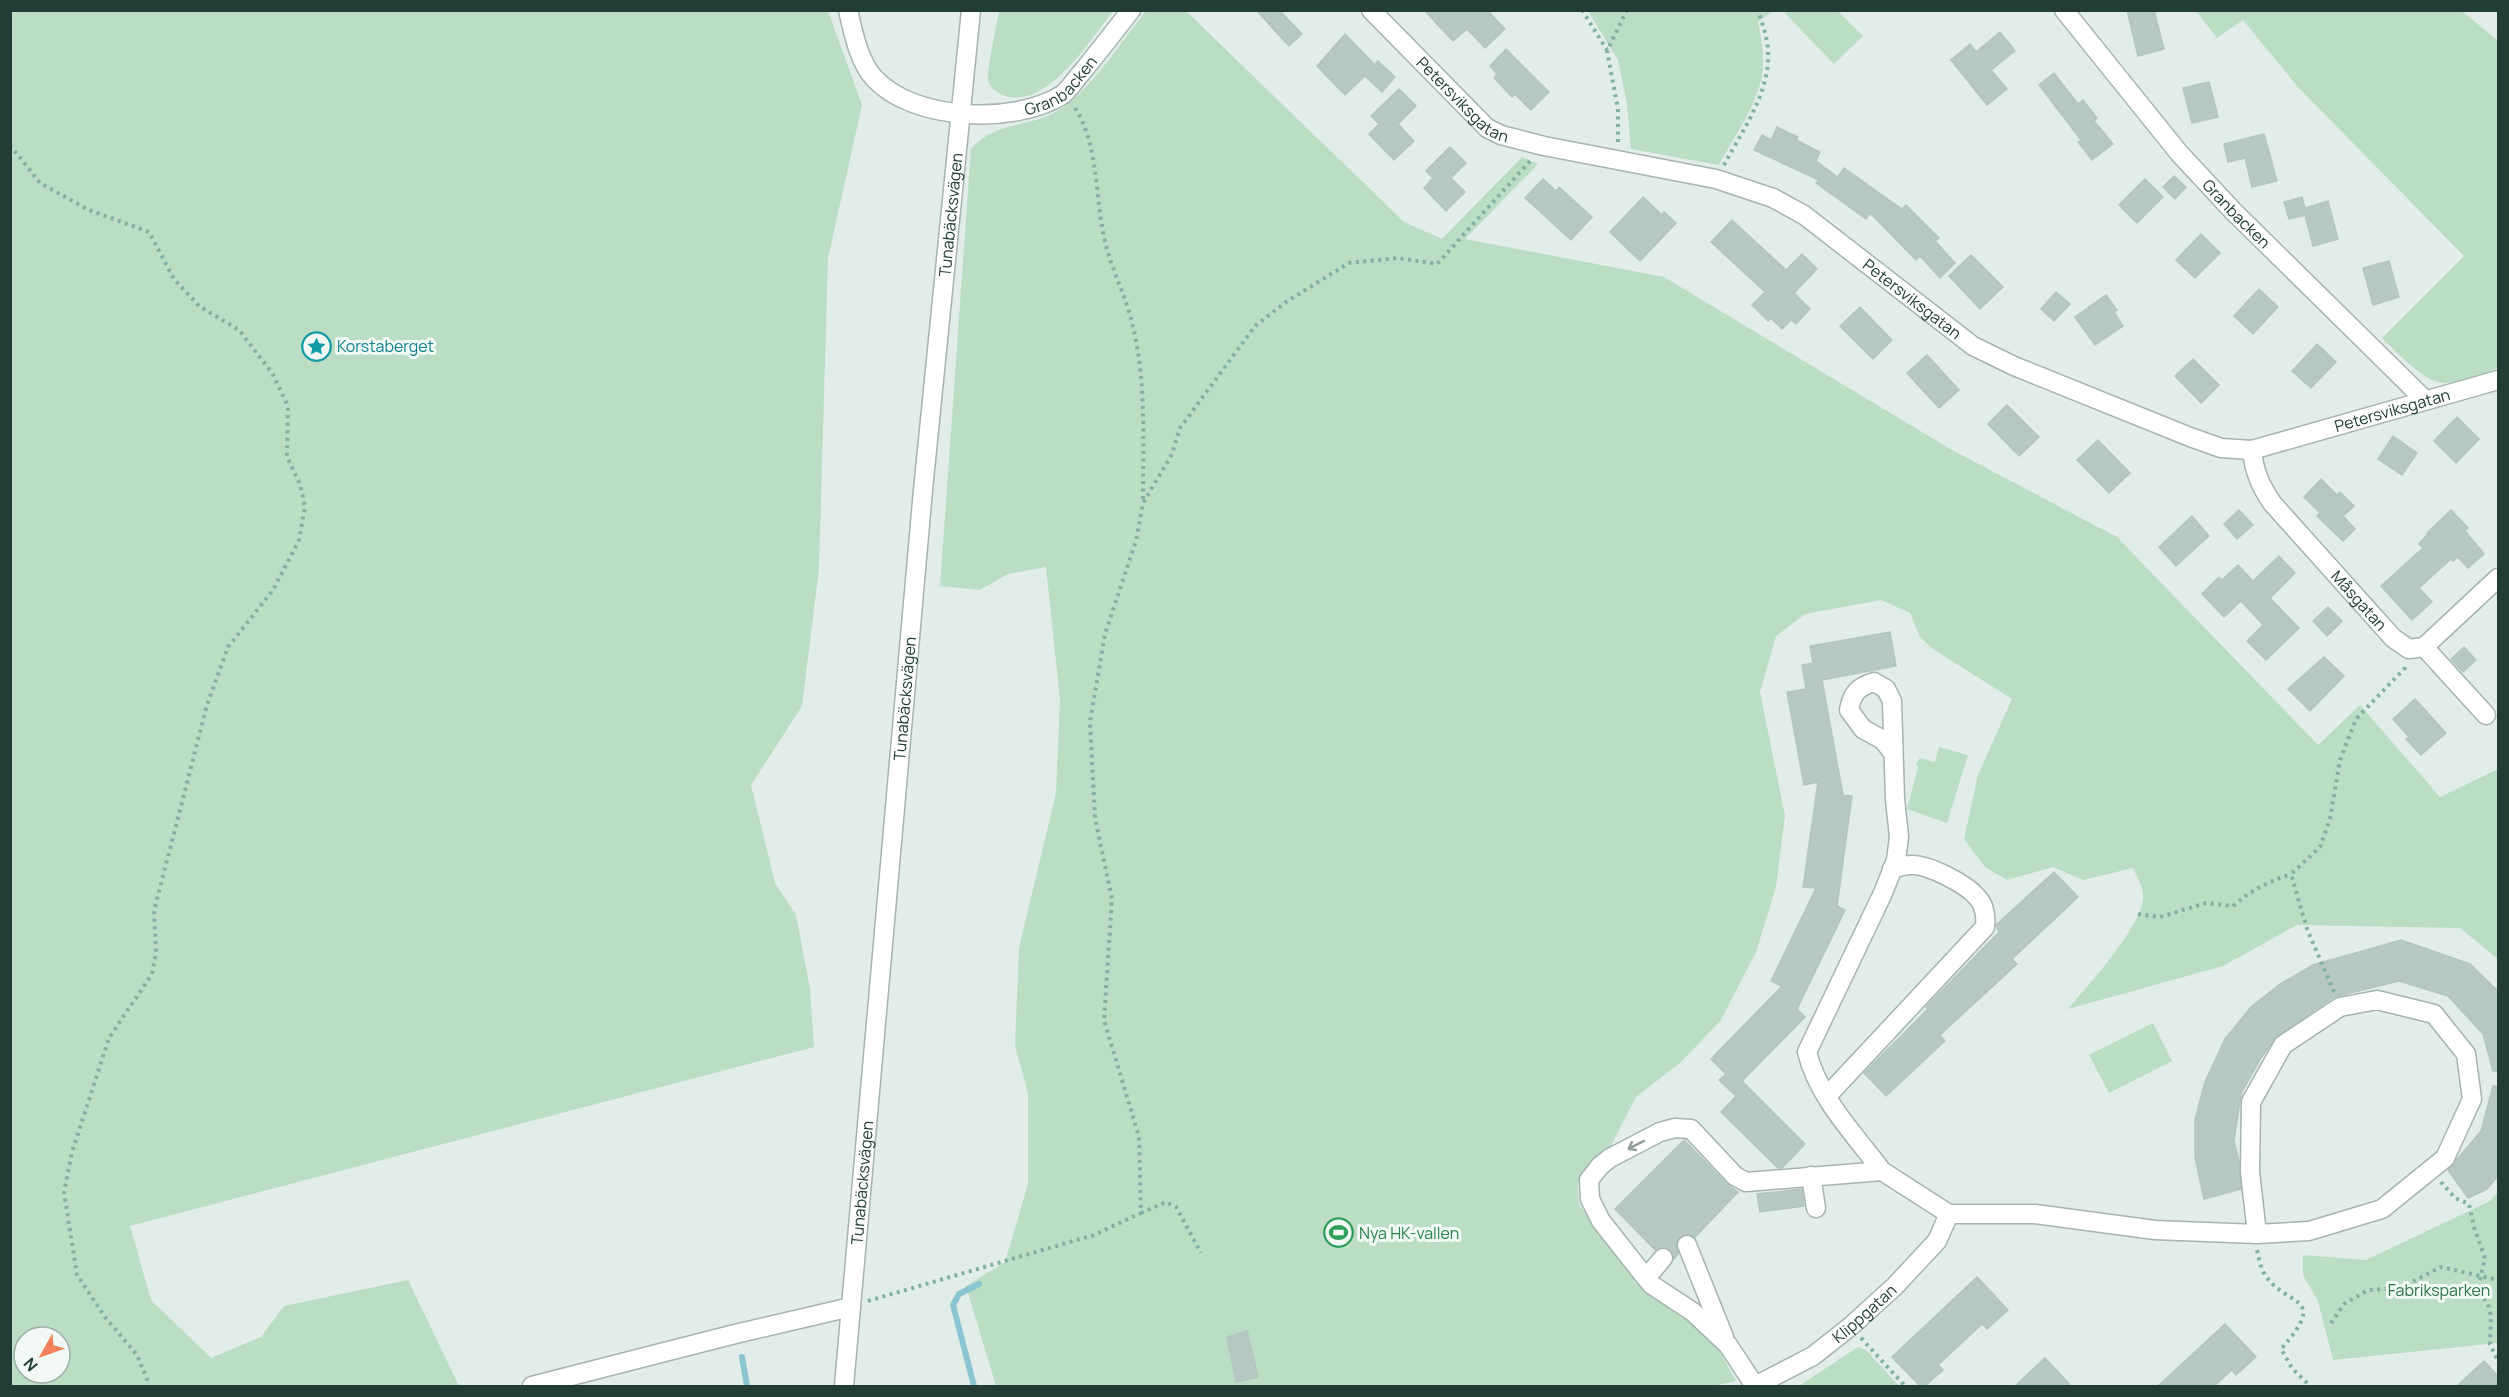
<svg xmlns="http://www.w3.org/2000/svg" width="2509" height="1397" viewBox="0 0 2509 1397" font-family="Manrope,sans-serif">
<rect width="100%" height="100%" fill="#e2ece8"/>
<g fill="#bbddc4" fill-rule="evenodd">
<polygon points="1788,10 1838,11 1863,36 1834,64 1785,13"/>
<path d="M10 11H828L862 105 828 258 819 568 802 706 751 785 775 883 796 915 810 989 814 1047 130 1226 151 1300 211 1358 261 1337 284 1306 408 1280 459 1386H11ZM24 1337H60V1373H24Z"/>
<path d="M999 11V10L1113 11C1091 39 1046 112 1003 95 996 92 989 87 988 79 987 69 997 24 999 11Z"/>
<path d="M1146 11H1186L1404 222 1442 239 1522 157 1538 164 1465 239 1664 277 1952 450 2117 537 2318 745 2360 705 2440 797 2498 769V959L2460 928 2297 925 2223 966 2068 1009C2086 988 2147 921 2143 894 2143 886 2136 875 2133 868L2083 880 2053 867 2007 880 1985 867 1964 839 1978 775 2012 699 1933 649 1920 637 1910 613 1881 600 1805 614 1776 636 1760 692 1785 816 1776 887 1756 952 1721 1020 1680 1063 1636 1097 1605 1157 1588 1165 1578 1183 1579 1205 1631 1268 1634 1282 1692 1324 1720 1352 1736 1381 1712 1386H996L966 1286 1005 1262 1028 1184V1094L1015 1045 1019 948 1056 793 1060 699 1046 567 1008 574 980 590 940 586 971 149C997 119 1032 129 1062 108 1093 87 1122 40 1146 11Z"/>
<path d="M1588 11H1773L1758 22C1761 37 1764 52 1763 68 1761 99 1734 137 1719 165L1631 149 1627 103 1618 60Z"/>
<path d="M2196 11H2462L2498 41V368C2481 374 2462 383 2443 383 2424 382 2396 351 2382 338L2464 256 2297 86 2243 20 2217 38Z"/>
<polygon points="1939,747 1968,755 1947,823 1907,809 1918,768 1916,764 1920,758 1935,762"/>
<polygon points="2153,1023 2172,1061 2109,1093 2089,1055"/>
<polygon points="2498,1192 2498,1343 2333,1360 2318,1301 2303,1275 2303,1255 2366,1260 2490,1201"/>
<polygon points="1858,1347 1866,1350 1899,1386 1799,1386"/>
</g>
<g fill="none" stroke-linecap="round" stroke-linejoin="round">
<g stroke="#8ac6d1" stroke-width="6">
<polyline points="742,1357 747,1386"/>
<polyline points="974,1386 953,1305 959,1294 979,1284"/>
</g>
</g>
<g fill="#b7c7c1" stroke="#b4c6bf" stroke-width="1.5">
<polygon points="1256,10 1279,10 1302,34 1289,46"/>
<polygon points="1424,10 1487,10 1505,29 1485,48 1467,29 1453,41"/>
<polygon points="2127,10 2154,10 2164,49 2138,56"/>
<polygon points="2000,32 2015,51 1991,70 2007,89 1987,105 1951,60 1970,44 1976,52"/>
<polygon points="1345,34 1375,65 1378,61 1395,77 1382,92 1365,76 1345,95 1317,66"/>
<polygon points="1506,49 1549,92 1531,110 1515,94 1512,97 1494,78 1497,74 1490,66"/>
<polygon points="2054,73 2078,104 2083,100 2097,118 2094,121 2113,144 2092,160 2078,142 2081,140 2039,85"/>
<polygon points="2209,82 2218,117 2192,123 2183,88"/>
<polygon points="1399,89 1416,106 1398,124 1414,141 1394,160 1369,134 1379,124 1371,116"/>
<polygon points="1777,127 1798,137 1796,140 1820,152 1816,161 1838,177 1844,168 1902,209 1906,205 1939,238 1935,241 1955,263 1940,278 1920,256 1916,260 1870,213 1866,219 1816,183 1819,180 1754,150 1762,135 1771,140"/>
<polygon points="2264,134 2277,181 2252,187 2245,158 2228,162 2224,144"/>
<polygon points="1450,147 1466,163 1451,178 1465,192 1446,211 1424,188 1433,178 1426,171"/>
<polygon points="2174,176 2186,187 2175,199 2163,187"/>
<polygon points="1543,179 1556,191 1559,187 1592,217 1571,240 1525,198"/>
<polygon points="2145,179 2163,197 2137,223 2119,205"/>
<polygon points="1643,197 1662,215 1664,212 1676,223 1640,261 1610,232"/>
<polygon points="2302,197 2305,208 2328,201 2338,239 2313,246 2305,215 2289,219 2284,202"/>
<polygon points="1732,220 1786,270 1802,254 1817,269 1794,293 1810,309 1796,324 1791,320 1782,329 1771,318 1768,321 1752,305 1765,292 1711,242"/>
<polygon points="2201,234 2220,253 2195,278 2176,260"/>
<polygon points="1971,255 2003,287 1980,309 1949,276"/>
<polygon points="2389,261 2399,297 2373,305 2363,268"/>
<polygon points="2259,289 2278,307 2253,334 2234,316"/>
<polygon points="2056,292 2070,304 2054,321 2041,309"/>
<polygon points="2106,295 2117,310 2114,312 2123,326 2095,345 2075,317"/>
<polygon points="1860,307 1892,340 1873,359 1840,326"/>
<polygon points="2317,344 2336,362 2311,388 2292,371"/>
<polygon points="1927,355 1959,390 1939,408 1907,373"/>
<polygon points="2193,359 2219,385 2201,403 2175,376"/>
<polygon points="2007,405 2039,437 2019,456 1988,424"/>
<polygon points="2457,417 2479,439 2456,463 2434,441"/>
<polygon points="2393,436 2417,453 2402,475 2378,459"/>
<polygon points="2098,440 2130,473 2109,493 2077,460"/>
<polygon points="2321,479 2337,495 2340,492 2354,506 2343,516 2355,529 2343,541 2317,516 2320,513 2304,497"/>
<polygon points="2239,510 2253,525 2237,539 2224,524"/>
<polygon points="2451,510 2468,528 2465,531 2484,554 2468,568 2458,557 2453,561 2451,559 2419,588 2432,602 2412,620 2381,586 2423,548 2419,544 2428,534 2427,533"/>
<polygon points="2192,516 2209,536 2176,566 2159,547"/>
<polygon points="2279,556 2295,573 2270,598 2299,628 2266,660 2247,641 2263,625 2241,601 2224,617 2202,594 2219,577 2222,580 2238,565 2253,581"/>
<polygon points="2328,607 2342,621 2327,636 2313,621"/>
<polygon points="1890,632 1896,666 1822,680 1843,795 1852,796 1837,906 1845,910 1797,1009 1805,1017 1742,1081 1805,1144 1782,1168 1778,1168 1721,1112 1736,1096 1719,1080 1726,1074 1711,1059 1782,986 1771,981 1816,888 1803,887 1818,782 1804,785 1787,692 1806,689 1802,665 1813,663 1810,646"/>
<polygon points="2464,647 2476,660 2463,672 2451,659"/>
<polygon points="2324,657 2344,676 2310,711 2288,689"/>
<polygon points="2415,699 2446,733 2421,755 2406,739 2409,737 2393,719"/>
<polygon points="2054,872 2078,897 2012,959 2017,964 1940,1035 1945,1041 1886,1096 1864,1073 1928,1009 1926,1007 1999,932 1996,925"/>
<polygon points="2401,940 2470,964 2499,992 2499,1071 2493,1071 2483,1034 2448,996 2399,981 2334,997 2277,1036 2261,1058 2242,1092 2240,1101 2234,1141 2239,1161 2241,1189 2204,1199 2195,1157 2195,1120 2205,1082 2225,1039 2251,1007 2280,984 2313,965"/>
<polygon points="2493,1086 2499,1087 2499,1175 2486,1190 2468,1198 2448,1170 2481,1131"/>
<polygon points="1684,1140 1727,1184 1738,1192 1695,1237 1688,1234 1679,1238 1676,1244 1678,1254 1674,1259 1671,1250 1666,1247 1655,1250 1615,1209"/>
<polygon points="1802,1189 1804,1206 1760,1212 1757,1194"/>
<polygon points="1977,1277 2008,1310 1987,1329 1982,1324 1938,1365 1943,1370 1925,1386 1920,1386 1892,1357"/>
<polygon points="2225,1324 2256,1357 2236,1375 2232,1370 2214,1386 2158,1386"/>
<polygon points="1247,1331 1258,1377 1236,1382 1227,1337"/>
<polygon points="2045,1358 2071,1386 2015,1386"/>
<polygon points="2484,1361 2499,1377 2499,1386 2457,1386"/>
</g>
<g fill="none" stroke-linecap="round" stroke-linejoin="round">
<defs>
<g id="minor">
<path id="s1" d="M848 10C853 32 859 62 874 78 913 121 1014 125 1062 95 1070 89 1076 78 1083 71 1099 51 1115 31 1131 10"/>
<path id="s2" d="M1371 10 1487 128 1501 135 1544 146 1716 179 1773 198 1804 215 1973 346 2014 366 2190 437 2221 448 2252 450 2498 380"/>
<path id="s3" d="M2064 10 2179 153 2233 211 2425 400"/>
<path id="s4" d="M2252 450C2254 471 2260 485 2272 503L2393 638 2409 649 2424 647 2498 578"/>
<polyline points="2424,647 2486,715"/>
<path d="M1827 1096 1985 927C1986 917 1985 905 1977 897 1966 884 1928 864 1911 865 1905 865 1898 867 1892 869"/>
<path d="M1882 1171C1854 1134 1818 1097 1807 1052L1883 893 1896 860 1899 837 1895 799 1892 701 1886 689 1874 682C1858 687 1852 693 1849 710L1863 729 1883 740 1893 753"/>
<polyline points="1811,1176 1816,1208"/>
<polyline points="1687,1245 1724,1337"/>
<polyline points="1646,1278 1663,1258"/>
<polyline points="532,1386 735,1334 851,1307"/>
<path id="s5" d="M844 1386 923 490 971 10"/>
<polyline points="1755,1386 1728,1345 1693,1312 1652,1285 1646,1278 1601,1221 1590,1199 1589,1180 1600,1166 1610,1158 1660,1132 1675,1128 1691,1129 1735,1176 1746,1182 1882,1171 1949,1214 2035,1214 2155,1230 2257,1234 2309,1231 2382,1209 2445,1158 2472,1099 2466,1054 2434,1014 2377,1000 2340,1007 2283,1045 2251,1102 2250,1172 2257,1234"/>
<path id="s6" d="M1755 1386 1813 1356 1851 1326 1895 1286 1937 1241 1949 1214"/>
</g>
</defs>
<use href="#minor" stroke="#a5b4af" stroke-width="21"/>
<g stroke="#82b0a2" stroke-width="4" stroke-dasharray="3 4.5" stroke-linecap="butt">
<polyline points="1582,10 1607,50"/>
<path d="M1075 108C1098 144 1095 191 1103 232 1108 261 1122 287 1130 315 1147 375 1143 440 1143 502"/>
<polyline points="1618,142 1618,109 1607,51 1627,10"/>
<polyline points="10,145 40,183 89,210 149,232 174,279 199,306 239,330 272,373 288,406 287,457 300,484 305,507 299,540 273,590 228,647 207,705 154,911 156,952 152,974 109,1038 72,1152 64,1192 77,1275 105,1317 137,1355 147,1379 146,1386"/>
<path d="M1724 165C1742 131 1770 93 1768 52 1768 38 1762 24 1758 10"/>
<path d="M2138 914 2160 917 2206 903 2233 906C2251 890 2268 882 2291 874"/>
<polyline points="2334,992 2307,929 2291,874 2320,847 2330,819 2340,760 2356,719 2405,668 2406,664"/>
<polyline points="2441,1182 2455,1198 2469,1204 2474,1227 2485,1258 2479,1284 2481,1294 2488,1304 2491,1316 2490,1344 2498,1361"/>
<polyline points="1141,1213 1166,1202 1176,1207 1201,1253"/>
<path d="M2257 1250C2259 1258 2260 1266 2264 1273 2284 1308 2331 1293 2281 1349L2292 1368 2310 1386"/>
<polyline points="868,1301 1094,1235 1141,1213 1139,1137 1104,1020 1112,899 1095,818 1090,722 1105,634 1136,541 1143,503 1172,454 1180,428 1255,326 1286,302 1349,263 1398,258 1437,264 1531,160"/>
<polyline points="2331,1323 2344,1304 2368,1290 2400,1288 2441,1267 2498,1280"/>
<polyline points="1861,1338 1905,1386"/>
</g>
<use href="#minor" stroke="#fff" stroke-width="18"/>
</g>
<defs><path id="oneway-shaft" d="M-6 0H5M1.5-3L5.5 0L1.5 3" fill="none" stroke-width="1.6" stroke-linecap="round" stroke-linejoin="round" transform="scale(1.5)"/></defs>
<use stroke="#909e9a" href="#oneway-shaft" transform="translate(1636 1145) rotate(153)"/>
<defs>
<symbol id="sight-ring" viewBox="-11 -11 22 22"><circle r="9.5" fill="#f2f9f5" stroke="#0f9aa8" stroke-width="1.5"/><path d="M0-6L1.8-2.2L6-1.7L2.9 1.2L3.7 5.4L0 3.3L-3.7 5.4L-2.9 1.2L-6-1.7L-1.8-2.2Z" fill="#0f9aa8"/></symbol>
<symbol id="stadium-ring" viewBox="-11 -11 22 22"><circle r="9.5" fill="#f2f9f5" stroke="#2e9e5b" stroke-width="1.5"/><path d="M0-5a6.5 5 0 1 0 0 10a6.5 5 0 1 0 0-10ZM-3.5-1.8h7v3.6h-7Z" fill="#2e9e5b"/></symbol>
</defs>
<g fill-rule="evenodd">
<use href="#sight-ring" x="300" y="330" width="33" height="33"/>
<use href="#stadium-ring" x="1322" y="1216" width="33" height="33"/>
</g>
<g text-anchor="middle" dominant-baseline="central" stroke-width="6" stroke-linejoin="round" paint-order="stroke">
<g font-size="16" fill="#223d36" stroke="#f2f9f5">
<text stroke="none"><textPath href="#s1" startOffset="278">Granbacken</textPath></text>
<text stroke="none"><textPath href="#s2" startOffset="129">Petersviksgatan</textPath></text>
<text stroke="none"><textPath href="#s3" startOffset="267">Granbacken</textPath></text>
<text stroke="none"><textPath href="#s5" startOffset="1176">Tunabäcksvägen</textPath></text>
<text stroke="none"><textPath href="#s2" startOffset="633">Petersviksgatan</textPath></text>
<text stroke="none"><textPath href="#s2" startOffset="1155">Petersviksgatan</textPath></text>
<text stroke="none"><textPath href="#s4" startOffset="188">Måsgatan</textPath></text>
<text stroke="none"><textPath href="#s5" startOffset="690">Tunabäcksvägen</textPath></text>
<text stroke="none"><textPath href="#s5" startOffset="204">Tunabäcksvägen</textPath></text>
<text stroke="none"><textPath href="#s6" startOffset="132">Klippgatan</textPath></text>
</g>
<g font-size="16" fill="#0d838f" stroke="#f2f9f5" text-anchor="start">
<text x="337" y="346">Korstaberget</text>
</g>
<g font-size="16" fill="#27864d" stroke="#f2f9f5" text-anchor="start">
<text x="1359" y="1233">Nya HK-vallen</text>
</g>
<g font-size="16" fill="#2c7448" stroke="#f2f9f5">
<text x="2439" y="1290">Fabriksparken</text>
</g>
</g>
<rect width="2509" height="1397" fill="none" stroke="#223d36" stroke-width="24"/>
<g transform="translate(42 1355) rotate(230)"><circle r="28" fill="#f2f9f5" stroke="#9faea9" stroke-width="1.5"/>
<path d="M0-4.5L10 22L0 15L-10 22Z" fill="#f2805a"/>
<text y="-9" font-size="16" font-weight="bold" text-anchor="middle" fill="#223d36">N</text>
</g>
</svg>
